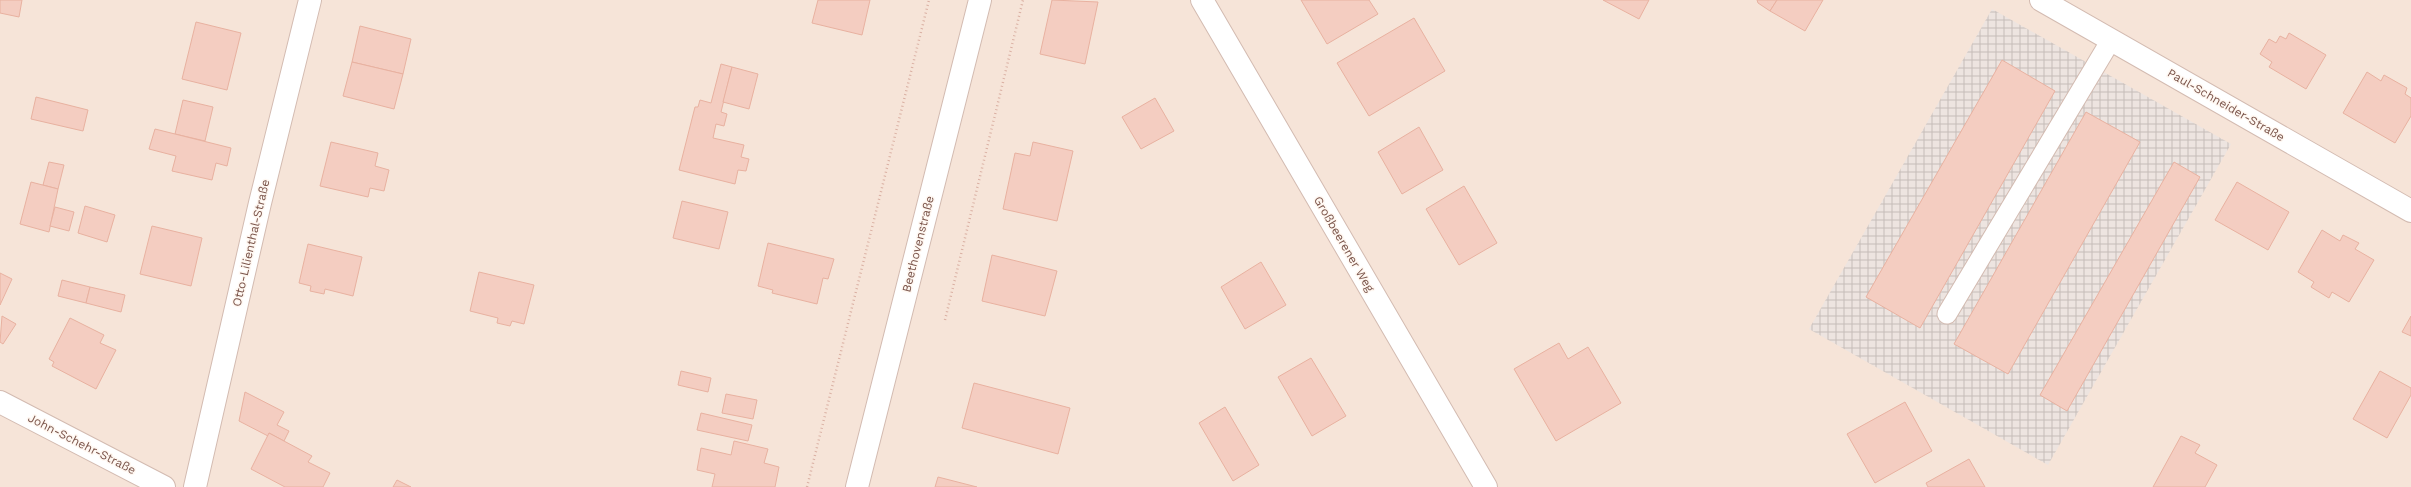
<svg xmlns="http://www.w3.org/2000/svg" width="2411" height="487" viewBox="0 0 2411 487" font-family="'Work Sans',sans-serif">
<defs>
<pattern id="industrial-grid" width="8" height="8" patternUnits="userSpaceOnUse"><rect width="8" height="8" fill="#ede4e0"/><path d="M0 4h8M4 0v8" fill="none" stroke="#c5bcb8"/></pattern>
</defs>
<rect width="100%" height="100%" fill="#fdf3ea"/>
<rect fill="#f6e4d8" x="0" y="0" width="2411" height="487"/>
<polygon fill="url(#industrial-grid)" points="1992,9 2231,144 2048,465 1809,329"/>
<g fill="#f4cdc1" stroke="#e8b1a0">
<polygon points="0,0 22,0 19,17 0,13"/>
<polygon points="818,0 870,0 862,35 812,23"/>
<polygon points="1052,0 1098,2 1085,64 1040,54"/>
<polygon points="1301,0 1369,0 1378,14 1327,44"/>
<polygon points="1603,0 1649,0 1639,19"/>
<polygon points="1757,0 1777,0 1770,11 1758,3"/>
<polygon points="1777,0 1823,0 1805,31 1770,11"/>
<polygon points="1414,18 1445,71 1369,116 1337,63"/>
<polygon points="196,22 241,33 227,90 182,79"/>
<polygon points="360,26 411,39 403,74 352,62"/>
<polygon points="2289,33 2326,55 2306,89 2269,67 2272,62 2260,54 2269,39 2276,43 2280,36 2286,39"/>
<polygon points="2002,60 2055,91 1920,328 1866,297"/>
<polygon points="352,62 403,74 394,109 343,96"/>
<polygon points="721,64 732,67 721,112 727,114 724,126 716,124 713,138 744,145 741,157 749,159 746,171 738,170 735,184 679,170 695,107 698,107 700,100 711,103"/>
<polygon points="732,67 758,74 749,109 723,102"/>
<polygon points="2367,72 2381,81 2384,75 2407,88 2405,94 2411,98 2411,116 2395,143 2343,113"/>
<polygon points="36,97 88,110 83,131 31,119"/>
<polygon points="1155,98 1174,131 1141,149 1122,117"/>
<polygon points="183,100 213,107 205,141 175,134"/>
<polygon points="2086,112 2140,142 2008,374 1954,344"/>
<polygon points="1419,127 1443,170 1402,194 1378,152"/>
<polygon points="155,129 231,148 227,166 216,163 212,180 172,171 176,156 149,149"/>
<polygon points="331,142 378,153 375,166 389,170 384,191 370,188 368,197 320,186"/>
<polygon points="1033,142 1073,151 1057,221 1003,209 1015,153 1030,156"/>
<polygon points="49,162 64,165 58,189 43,185"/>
<polygon points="2174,162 2200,177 2067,411 2040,395"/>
<polygon points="31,182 58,189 49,232 20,224"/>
<polygon points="2237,182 2289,212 2268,250 2215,220"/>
<polygon points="1464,186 1497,243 1459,265 1426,209"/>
<polygon points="682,201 728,212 719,249 673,238"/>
<polygon points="85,206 115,215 107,242 78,233"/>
<polygon points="55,207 74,212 69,231 50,226"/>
<polygon points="152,226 202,238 191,286 140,274"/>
<polygon points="2322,230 2340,241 2343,235 2359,243 2355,249 2374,260 2349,302 2332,292 2329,298 2311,287 2314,282 2298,272"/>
<polygon points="768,243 834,259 828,279 823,278 817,304 772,293 773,290 758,286"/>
<polygon points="308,244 362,257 353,296 325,289 324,294 310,291 311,286 299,283"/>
<polygon points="992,255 1057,271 1045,316 982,301"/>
<polygon points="1261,262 1286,305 1245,329 1221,287"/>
<polygon points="479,272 534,285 524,324 512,321 510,326 497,323 498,318 470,311"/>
<polygon points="0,273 12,279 0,305"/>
<polygon points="62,280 90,287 86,303 58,296"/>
<polygon points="90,287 125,295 121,312 86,303"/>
<polygon points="2,316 16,324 3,344 0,342"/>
<polygon points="2411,316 2411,336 2402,332"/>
<polygon points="70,318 104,335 100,343 116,350 96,389 52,366 54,362 49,359"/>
<polygon points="1559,343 1568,359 1588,347 1621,403 1556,441 1514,369"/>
<polygon points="1311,358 1346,416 1312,436 1278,377"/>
<polygon points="681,371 711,378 708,392 678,385"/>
<polygon points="2380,371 2411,388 2411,395 2387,438 2353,419"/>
<polygon points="974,383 1070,408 1058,454 962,428"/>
<polygon points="245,392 284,412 277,425 289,431 284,441 269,433 268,436 239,421"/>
<polygon points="726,394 757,400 753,419 722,413"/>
<polygon points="1905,402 1932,451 1875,483 1847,434"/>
<polygon points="1225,407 1259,465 1233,481 1199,423"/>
<polygon points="701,413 752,425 748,441 697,430"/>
<polygon points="269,433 312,456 308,462 330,473 323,487 285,487 251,469"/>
<polygon points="2181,436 2200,445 2195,453 2217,465 2205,487 2153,487"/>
<polygon points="734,441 768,449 764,463 779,467 775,487 712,487 715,474 697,470 701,448 731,455"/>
<polygon points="1969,459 1985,487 1928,487 1926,483"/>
<polygon points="938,477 977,487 935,487"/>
<polygon points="397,480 411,487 393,487"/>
</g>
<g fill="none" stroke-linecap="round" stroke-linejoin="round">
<defs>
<polyline id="service" points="1947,314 2111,40"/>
<g id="minor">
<polyline points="1202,0 1486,487"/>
<polyline points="2041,0 2411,211"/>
<polyline points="0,402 164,487"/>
<polyline points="195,487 260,203 310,0"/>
<polyline points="857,487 980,0"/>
</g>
</defs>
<use href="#service" stroke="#d3bbb1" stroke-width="21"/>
<use href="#minor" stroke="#d3bbb1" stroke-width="24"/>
<g stroke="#dab0a3" stroke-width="2.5" stroke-dasharray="1 3" stroke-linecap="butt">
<polyline points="945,320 1023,0"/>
<polyline points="807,487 929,0"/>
</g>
<use href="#service" stroke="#fff" stroke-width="19"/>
<use href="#minor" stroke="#fff" stroke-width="22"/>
</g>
<g text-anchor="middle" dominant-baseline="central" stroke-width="3" stroke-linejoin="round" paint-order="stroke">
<g font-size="12" fill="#7b554b" stroke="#fff8f2">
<text transform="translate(2226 105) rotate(30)">Paul-Schneider-Straße</text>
<text transform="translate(251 243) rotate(-77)">Otto-Lilienthal-Straße</text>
<text transform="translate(918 244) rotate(-76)">Beethovenstraße</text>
<text transform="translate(1344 244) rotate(60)">Großbeerener Weg</text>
<text transform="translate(82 444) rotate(27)">John-Schehr-Straße</text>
</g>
</g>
</svg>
